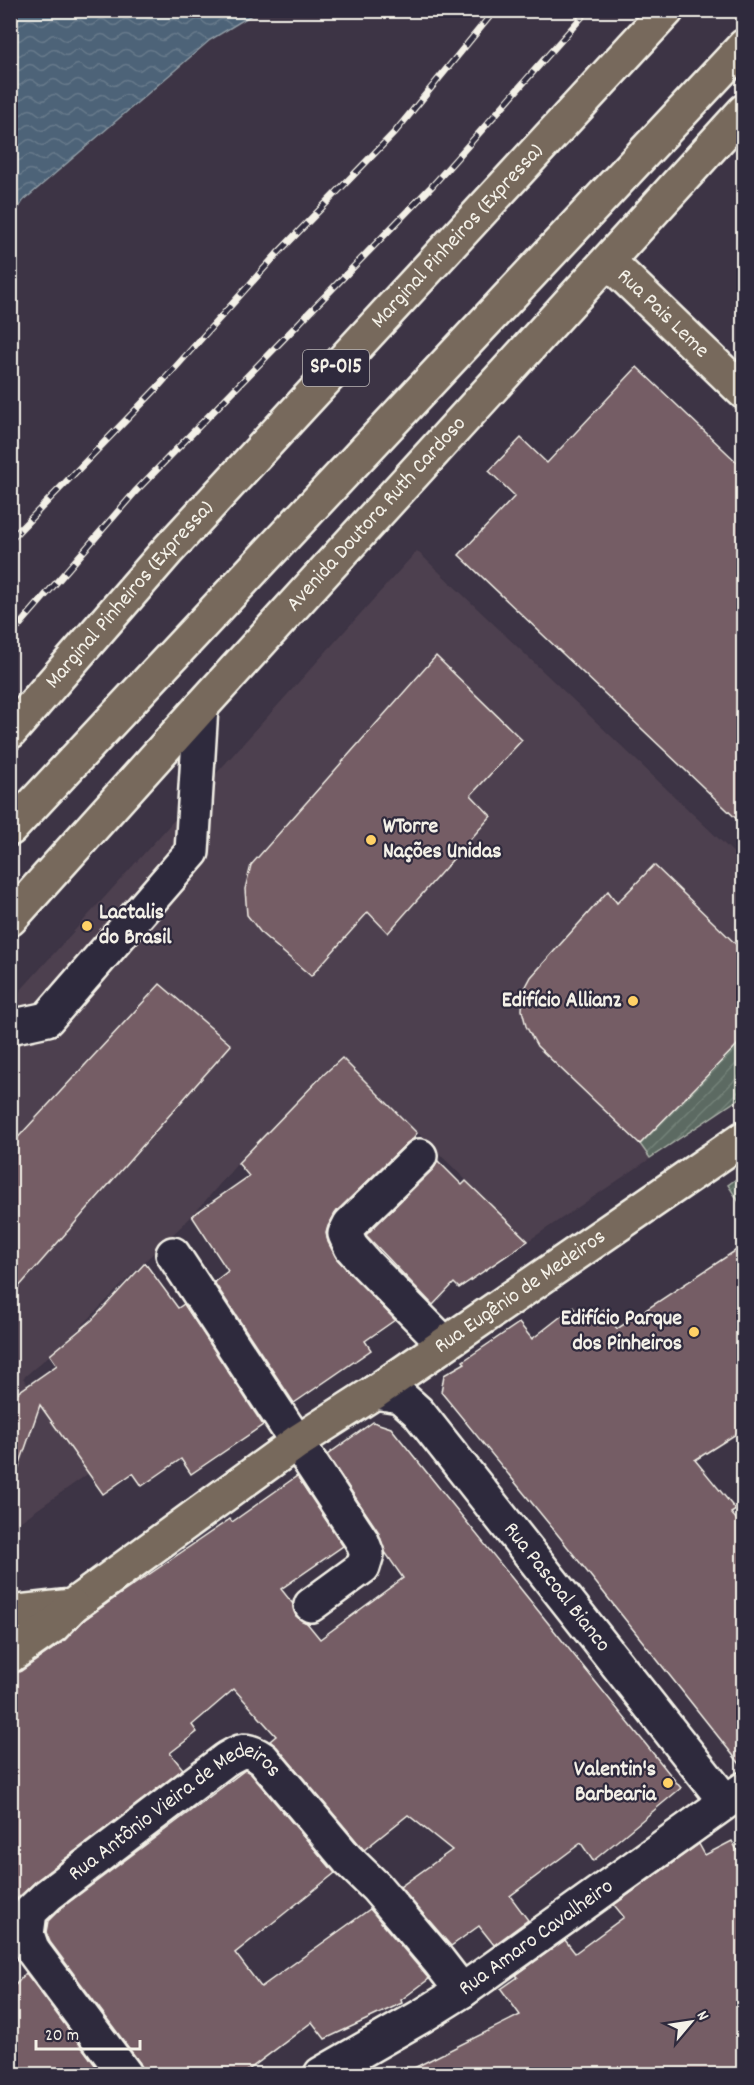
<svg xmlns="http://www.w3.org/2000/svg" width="754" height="2085" viewBox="0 0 754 2085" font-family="Dekko,sans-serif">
<defs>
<pattern id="garden-furrows" width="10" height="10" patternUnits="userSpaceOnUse" patternTransform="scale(1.5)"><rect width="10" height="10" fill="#5b6b62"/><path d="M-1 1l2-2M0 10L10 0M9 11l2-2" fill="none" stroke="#738178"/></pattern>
<pattern id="water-waves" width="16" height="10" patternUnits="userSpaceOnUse" patternTransform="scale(1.5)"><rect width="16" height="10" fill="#4d6378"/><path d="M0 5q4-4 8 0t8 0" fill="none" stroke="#677a8b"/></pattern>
</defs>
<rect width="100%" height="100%" fill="#3d3445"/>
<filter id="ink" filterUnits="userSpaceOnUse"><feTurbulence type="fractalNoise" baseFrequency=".0167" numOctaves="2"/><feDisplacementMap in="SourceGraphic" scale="12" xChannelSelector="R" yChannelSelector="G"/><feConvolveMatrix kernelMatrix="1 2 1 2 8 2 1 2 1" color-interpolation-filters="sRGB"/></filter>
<g filter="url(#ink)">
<polygon fill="#4e404f" points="417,551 743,862 743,1096 528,1241 342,1058 323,1074 238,1163 192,1216 144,1262 73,1335 23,1378 89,1473 11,1528 11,1001"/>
<g fill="url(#garden-furrows)" stroke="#a8aea5" stroke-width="1.5">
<polygon points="743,1038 743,1096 650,1158 640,1144"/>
<polygon points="743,1174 743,1203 741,1205 728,1185"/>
</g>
<polygon fill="url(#water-waves)" stroke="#909ca5" stroke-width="1.5" points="11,10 258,10 258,11 210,40 23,201 11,220"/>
<g fill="#755d65" stroke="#f4f1e8" stroke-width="1.5">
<polygon points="637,367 744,469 744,826 459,555 515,496 489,471 521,438 547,463"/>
<polygon points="436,656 522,740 471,795 491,816 388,933 368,912 311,976 262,934 247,915 245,889 251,865"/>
<polygon points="654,865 744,952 744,1038 640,1144 537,1046 526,1026 522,1010 523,992 531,977 608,891 617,903"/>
<polygon points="160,984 231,1045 10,1297 10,1146"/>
<polygon points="342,1058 417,1133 414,1137 415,1138 407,1143 337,1211 328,1226 326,1233 328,1242 337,1259 395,1320 365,1341 371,1350 294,1403 214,1282 228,1271 192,1216 249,1176 238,1163 322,1076"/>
<polygon points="438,1161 462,1185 466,1181 528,1241 459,1288 454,1283 433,1305 366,1235 433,1169"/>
<polygon points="744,1245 744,1429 695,1460 736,1510 731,1513 744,1528 744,1769 554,1530 441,1392 444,1375 465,1363 463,1361 519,1323 532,1339 573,1307 585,1323 604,1309 617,1329"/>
<polygon points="145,1263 178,1308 184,1304 263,1425 191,1474 181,1459 142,1486 133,1473 103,1494 40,1405 15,1478 10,1477 10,1398 57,1365 50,1355 92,1320"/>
<polygon points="373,1422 391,1428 681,1788 593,1861 581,1843 510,1896 528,1920 494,1945 479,1926 451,1946 400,1887 452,1850 408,1815 364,1850 277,1747 270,1741 276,1736 234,1689 192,1725 197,1732 170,1753 183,1769 37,1880 16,1900 10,1893 10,1675 21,1671 64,1641 84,1620 119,1595 230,1519 232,1522 297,1476 343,1546 281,1589 293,1604 296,1616 307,1623 320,1639 403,1578 385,1552 378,1531 327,1455"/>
<polygon points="245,1770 250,1773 335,1873 235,1953 261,1987 370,1909 429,1979 401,2000 402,2003 325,2039 312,2022 243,2074 143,2074 140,2063 50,1942 46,1932 48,1921 60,1909"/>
<polygon points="732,1841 744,1863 744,2074 402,2074 520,2015 501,1989 518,1977 516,1975 565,1940 575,1953 624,1917 614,1905 699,1844 705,1855"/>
<polygon points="26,1973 102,2074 10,2074 10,1991"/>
</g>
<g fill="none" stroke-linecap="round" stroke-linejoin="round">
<defs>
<g id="minor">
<polyline points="10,1027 47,1019 192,852 201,707"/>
<polyline points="420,1156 350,1224 345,1234 351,1247 366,1264 444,1343"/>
<polyline points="173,1254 362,1541 367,1554 363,1567 311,1605"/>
<path id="s1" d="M375 1392 400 1396 418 1412 725 1801"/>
<path id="s2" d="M125 2074 33 1951 27 1934 30 1912 48 1895 225 1760C241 1750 246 1747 263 1759L348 1860 376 1887 438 1960 462 1991"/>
<path id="s3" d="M321 2074 422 2016 462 1991 744 1789"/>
</g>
<g id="major">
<path id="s4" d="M608 261 744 392"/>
<path id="s5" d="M10 1613 72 1606 297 1442 375 1392 744 1138"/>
<polyline points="10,1656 53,1626 72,1606"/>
</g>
<g id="highway">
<path id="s6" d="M10 732 168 550 667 10"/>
<polyline points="10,829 744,46"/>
<path id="s7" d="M10 919 201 707 744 111"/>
</g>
</defs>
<use href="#minor" stroke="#f4f1e8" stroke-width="38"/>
<use href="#major" stroke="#f4f1e8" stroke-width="38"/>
<use href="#highway" stroke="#f4f1e8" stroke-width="38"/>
<use href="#minor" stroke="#2f2a3d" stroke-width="33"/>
<use href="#major" stroke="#77695c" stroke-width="33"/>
<use href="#highway" stroke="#77695c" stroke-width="33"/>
<defs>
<g id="rail">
<polyline points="10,540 156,389 277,254 395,132 495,10"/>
<polyline points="10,636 135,492 433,185 588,10"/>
</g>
</defs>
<use href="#rail" stroke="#f4f1e8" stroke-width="7"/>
<use href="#rail" stroke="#2f2a3d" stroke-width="4.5" stroke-dasharray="14" stroke-linecap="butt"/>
</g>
</g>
<g fill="#ffd166" stroke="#2f2a3d" stroke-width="2">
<circle cx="371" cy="840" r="6"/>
<circle cx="87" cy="926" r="6"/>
<circle cx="633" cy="1001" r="6"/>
<circle cx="694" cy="1332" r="6"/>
<circle cx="668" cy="1783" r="6"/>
</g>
<g text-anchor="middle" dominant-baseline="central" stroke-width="4.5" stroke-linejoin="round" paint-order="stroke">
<rect fill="#2f2a3d" stroke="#b9b5b5" stroke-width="1.5" x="303" y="350" width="66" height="36" rx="4.5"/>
<g font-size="21" font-weight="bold" fill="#f4f1e8">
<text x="336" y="368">SP-015</text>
</g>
<g font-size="22" fill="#f4f1e8" stroke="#2f2a3d">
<text stroke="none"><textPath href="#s6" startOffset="668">Marginal Pinheiros (Expressa)</textPath></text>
<text stroke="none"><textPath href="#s4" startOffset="76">Rua Pais Leme</textPath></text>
<text stroke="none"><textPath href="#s7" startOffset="546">Avenida Doutora Ruth Cardoso</textPath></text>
<text stroke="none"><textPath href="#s6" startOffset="182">Marginal Pinheiros (Expressa)</textPath></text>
<text stroke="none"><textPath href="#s5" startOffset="610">Rua Eugênio de Medeiros</textPath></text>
<text stroke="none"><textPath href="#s1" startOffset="273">Rua Pascoal Bianco</textPath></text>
<text stroke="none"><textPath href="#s2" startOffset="376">Rua Antônio Vieira de Medeiros</textPath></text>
<text stroke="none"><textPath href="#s3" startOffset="255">Rua Amaro Cavalheiro</textPath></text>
</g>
<g font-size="22" font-weight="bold" fill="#f4f1e8" stroke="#2f2a3d" text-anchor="end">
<text x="383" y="827" text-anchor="start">WTorre<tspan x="383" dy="25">Nações Unidas</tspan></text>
<text x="99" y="913" text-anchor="start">Lactalis<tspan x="99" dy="25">do Brasil</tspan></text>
<text x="621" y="1001">Edifício Allianz</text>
<text x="682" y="1319">Edifício Parque<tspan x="682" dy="25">dos Pinheiros</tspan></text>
<text x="656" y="1770">Valentin's<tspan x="656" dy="25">Barbearia</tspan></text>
</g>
</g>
<rect width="754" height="2085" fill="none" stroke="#2f2a3d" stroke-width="36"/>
<rect x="18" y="18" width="718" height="2049" fill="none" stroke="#f4f1e8" stroke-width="2" filter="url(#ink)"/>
<g transform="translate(691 2022) rotate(61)" stroke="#2f2a3d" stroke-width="4.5" paint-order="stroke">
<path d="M0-4.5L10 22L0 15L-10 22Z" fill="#f4f1e8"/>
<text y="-9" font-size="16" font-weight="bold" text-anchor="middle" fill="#f4f1e8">N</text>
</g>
<path d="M36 2040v9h104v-9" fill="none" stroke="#f4f1e8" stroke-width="3"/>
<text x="45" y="2040" font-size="18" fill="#f4f1e8" stroke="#2f2a3d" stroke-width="4.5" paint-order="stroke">20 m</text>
</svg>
